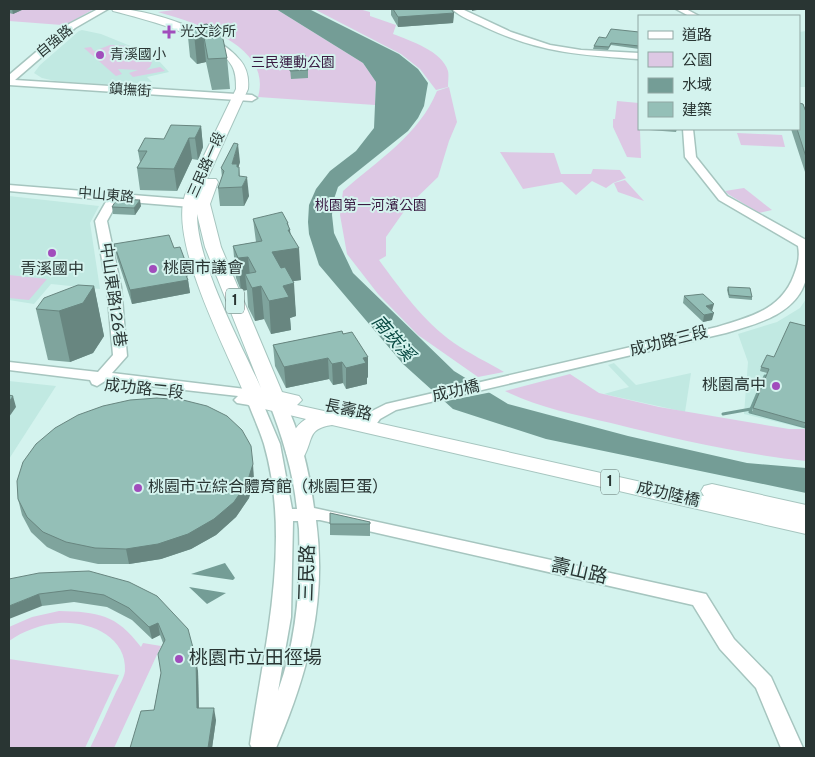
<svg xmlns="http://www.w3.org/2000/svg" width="815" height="757" viewBox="0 0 815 757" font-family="Overpass,'Noto Sans TC',sans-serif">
<rect width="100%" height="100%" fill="#d4f3ee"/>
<g fill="#c1e9e2">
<polygon points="82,30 101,34 138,49 159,61 169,72 147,77 152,82 140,81 134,86 55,81 42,78 34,73 40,65 79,31"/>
<polygon points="806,31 806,87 799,87 799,32"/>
<polygon points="9,196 99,206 90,223 100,289 51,284 34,304 9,300"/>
<polygon points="806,299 806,429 744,414 748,362 738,334 777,322 800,308"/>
<polygon points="614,363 636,385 691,373 685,412 604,394 629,387 608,365"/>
<polygon points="9,381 56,386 9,459"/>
</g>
<g fill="#ddc8e4">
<polygon points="9,9 94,9 67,24 62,25 9,21"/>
<path d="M182 9H276L363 63 376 82 375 105 258 97C273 45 195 23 158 12Z"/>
<path d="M314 9H359L370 12V16L396 25 393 34C411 41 442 51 448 71 449 75 448 82 448 87L436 90 420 69 401 54Z"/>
<polygon points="110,45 129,46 152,62 150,67 146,70 160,67 165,71 133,77 129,73 138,70 118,69 122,74 116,76 84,48 91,47 94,51"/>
<path d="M449 87 457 122 449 141 438 177 407 207 386 237V256L379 260C401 290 423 321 454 343 470 354 487 362 504 372L478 377 418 335 378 294 347 254 340 215 343 191C378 160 419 135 437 91Z"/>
<polygon points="617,101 639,103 641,158 627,157 613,127 613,119 615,119"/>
<polygon points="737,133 782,135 785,147 741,145"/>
<polygon points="500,152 554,153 561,174 591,174 593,169 620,170 626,178 613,183 606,188 592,181 576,195 562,182 523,189"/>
<polygon points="625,180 644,201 618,192 614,183"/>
<polygon points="744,188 772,210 759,213 728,194 725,191"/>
<polygon points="9,275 47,279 29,300 9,298"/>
<path d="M570 374 599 393 659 407 789 429H806V461C741 454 675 439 611 423 573 414 540 408 505 391Z"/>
<path d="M59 611C98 612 116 614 141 647L143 643 161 646 114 748H90C99 730 107 711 116 692 119 686 124 678 125 671 127 636 89 621 59 623 42 624 23 631 9 641V627L32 617Z"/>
<polygon points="9,659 119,675 85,748 9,748"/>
</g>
<g fill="#749d96">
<polygon points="276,9 309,9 399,54 418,69 428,83 424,106 418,118 408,131 338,187 333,202 332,215 334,233 353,273 454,371 508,404 628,436 747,463 806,468 806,493 546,439 453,409 403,364 319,265 309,234 308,222 309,205 316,189 330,171 356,151 374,128 376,82 363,63"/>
<polygon points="225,563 235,578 233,580 191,574"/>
<polygon points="189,587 226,593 207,604"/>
</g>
<polygon fill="#d4f3ee" points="476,381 492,392 442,402 430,392"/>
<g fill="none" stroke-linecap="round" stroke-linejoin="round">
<g stroke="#749d96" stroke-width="3">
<polyline points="751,409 765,376"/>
<polyline points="723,414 751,409 750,412 806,427"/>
</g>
<defs>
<g id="minor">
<polygon points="98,9 108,9 75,28 15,80 252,95 257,98 252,101 9,85 9,75 69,24"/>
<path d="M452 9H462L511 32 550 45 581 50 639 53V59C580 55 541 53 485 27 475 22 460 17 452 9Z"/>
<polygon points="676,9 686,9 699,16 689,16"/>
<path d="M683 129H693L696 157 727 196 806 240C806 252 809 267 806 279 797 314 757 324 726 333L396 410 380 419 372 430H360L358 427 368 413 386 404 717 327C750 317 781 310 794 275 798 264 800 257 798 246L719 200 685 157Z"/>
<path d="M9 185 207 201 209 204 207 207 203 208 118 201 107 221 121 287 127 356 112 373 279 393C298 420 310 475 314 508L706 594 734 639 771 677 803 748H781L756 688 720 649 693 605 320 520H316C327 603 308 673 276 748H252L250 744C264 647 292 542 264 444 260 431 254 418 249 405L237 403 234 400 238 396 105 381 97 386 92 384 90 380 9 370V362L98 372 113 355 107 287 95 221 107 200 9 191ZM261 399 268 400C282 435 293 471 297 509H292L280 444ZM293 521H298L299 529C301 584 297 639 278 691L291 617Z"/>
</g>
<path id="major" d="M112 9C146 7 218 32 240 60 247 68 249 78 248 89L207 179H216L218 182 210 204 221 247 282 392 299 396 302 400 297 405 704 496 701 491 704 486 712 484 806 505V534L332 425C306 429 314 440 303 458L296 460 289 458 286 453C289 439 294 426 306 419L248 405 244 393C225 348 169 241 185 195L236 89C236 81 236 73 232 66 217 37 144 19 113 11ZM197 214 205 247 261 388C240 342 197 263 197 214Z"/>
</defs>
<use href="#minor" stroke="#a6c5bf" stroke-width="3"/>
<use href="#major" stroke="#a6c5bf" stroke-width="2"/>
<use href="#minor" fill="#fff" fill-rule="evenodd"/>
<use href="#major" fill="#fff" fill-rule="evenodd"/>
</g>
<g fill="#7fa49d">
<polygon points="9,9 24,9 13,14 9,13"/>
<polygon points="391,9 451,9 454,13 453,23 398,27 391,15"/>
<polygon points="207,24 227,58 230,89 212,90 206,62 197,64 190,57 187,27"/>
<polygon points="639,32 639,49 611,45 608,50 593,49 594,46 606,38"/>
<polygon points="289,56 308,70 308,78 291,79"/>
<polygon points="806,112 806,175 791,129 799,129"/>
<polygon points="201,126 203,147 198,160 192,159 177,191 140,190 137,168 140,162 138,151 164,139"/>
<polygon points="649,129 677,129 676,132 649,130"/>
<polygon points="240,162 238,167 239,167 240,177 249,196 244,206 220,206 218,188 222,177 221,168"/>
<polygon points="141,206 135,215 113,214 112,207"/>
<polygon points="253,219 289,227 301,280 293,281 296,316 290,318 291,330 271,334 264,319 255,321 248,307 247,290 241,291 236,278 233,246 256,242"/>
<polygon points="114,244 174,248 186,263 188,276 187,277 188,280 190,293 132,304 117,258"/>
<polygon points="94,286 104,336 93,353 70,362 48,360 36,309"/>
<polygon points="728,287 752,297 752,300 729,298 727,290"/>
<polygon points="684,296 712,311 712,320 703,322 683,303"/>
<polygon points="342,331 368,377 367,378 367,384 346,389 343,383 333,385 329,379 286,388 275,366 273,345"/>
<polygon points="774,357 806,421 804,427 752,413 753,408 767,373 760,371 761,367"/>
<polygon points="254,479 249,498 236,517 216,535 191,549 161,559 129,564 98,564 70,558 47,547 31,532 22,515 18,499"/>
<polygon points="370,522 370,536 330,535 330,524"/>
<polygon points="9,579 129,582 198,671 199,708 216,720 212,748 130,748 154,710 161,673 163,643 160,635 152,639 132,620 107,607 74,602 42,606"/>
</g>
<g fill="#688680">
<polygon points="12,9 24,9 13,14"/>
<polygon points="472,9 482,9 472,11"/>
<polygon points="454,13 453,23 398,27 398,17"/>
<polygon points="203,32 206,62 197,64 194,34"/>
<polygon points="201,126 203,147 198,160 195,138"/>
<polygon points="189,138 192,159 177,191 174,169"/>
<polygon points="238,144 240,162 238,169 232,164"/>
<polygon points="247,177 249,196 244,206 242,187"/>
<polygon points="140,200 141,206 135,215 134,208"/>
<polygon points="287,223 288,223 289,230 290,230 292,249 299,248 301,280 275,284 272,252"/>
<polygon points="248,257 251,285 245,274 247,290 241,291 238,258"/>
<polygon points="186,263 188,276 183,277 181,264"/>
<polygon points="188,280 190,293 132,304 130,290"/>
<polygon points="294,283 296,316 290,318 291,330 271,334 269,301 283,286"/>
<polygon points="94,286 104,336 93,353 70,362 59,311"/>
<polygon points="261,286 264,319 255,321 252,288"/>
<polygon points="714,304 712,311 706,306"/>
<polygon points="714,313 712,320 703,322 704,315"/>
<polygon points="368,357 368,377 367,378 367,384 346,389 346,368 363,358"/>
<polygon points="328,358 329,379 286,388 284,367"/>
<polygon points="342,362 343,383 333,385 332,364"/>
<polygon points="13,396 16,407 9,417 9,402"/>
<polygon points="253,464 254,479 249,498 236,517 216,535 191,549 161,559 129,564 126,549"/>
<polygon points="39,594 42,606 9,619 9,606"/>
<polygon points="158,623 160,635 152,639 149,627"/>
<polygon points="196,659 198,671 199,720 197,708"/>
<polygon points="214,708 216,720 212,748 208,748"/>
</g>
<g fill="#94bfb7" stroke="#688680">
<polygon points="393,9 451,9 454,13 398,17"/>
<polygon points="207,24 223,39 227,58 208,59 203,32 194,34 187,27"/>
<polygon points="611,29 639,32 639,46 611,43 609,47 594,46 599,37 606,38"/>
<polygon points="301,54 301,55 305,55 308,70 290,71 289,56"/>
<polygon points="799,103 803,104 806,112 806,157 797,129 799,129"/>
<polygon points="171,125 201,126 195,138 189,138 174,169 137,168 147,151 138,151 145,138 164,139"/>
<polygon points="234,143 238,144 232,164 237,164 237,167 239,167 239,176 247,177 242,187 218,188 224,171 221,168"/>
<polygon points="117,199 140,200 134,208 112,207"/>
<polygon points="282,212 288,223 287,223 290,230 288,230 299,248 272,252 281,268 285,267 294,283 283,286 289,297 269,301 261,286 252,288 245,274 256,272 248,257 238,258 233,246 262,241 253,219"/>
<polygon points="169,235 174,248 180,247 186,263 181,264 188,280 130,290 114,244"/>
<polygon points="78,285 94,286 83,303 59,311 36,309 44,298"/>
<polygon points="728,287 750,288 752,297 729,295"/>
<polygon points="703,294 714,304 706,306 714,313 704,315 684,296"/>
<polygon points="790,322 806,326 806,423 753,408 769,369 761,367 767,355 774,357"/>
<polygon points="342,331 343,334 352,332 368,357 363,358 366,363 346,368 342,362 332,364 328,358 284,367 273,345"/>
<polygon points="9,395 13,396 9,402"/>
<polygon points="157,398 183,400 207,406 227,416 242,430 251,446 253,464 247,483 234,502 214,519 188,534 158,544 126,549 95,548 66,542 43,532 27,517 18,499 17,481 23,462 36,444 55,428 78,415 103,406 130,400"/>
<polygon points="330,513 370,522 370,524 330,524"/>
<polygon points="89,571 129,582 157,596 188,629 196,659 197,708 214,708 208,748 130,748 141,711 154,710 161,673 158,654 165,640 158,623 149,627 129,608 104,595 71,590 39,594 9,606 9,579 39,573"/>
</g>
<g fill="#a14dbc" stroke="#d4f3ee" stroke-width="2">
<path d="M166.5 24.5h5v5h5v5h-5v5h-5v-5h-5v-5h5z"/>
<circle cx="100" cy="55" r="5"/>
<circle cx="52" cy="253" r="5"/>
<circle cx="153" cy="269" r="5"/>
<circle cx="776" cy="386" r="5"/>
<circle cx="138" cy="488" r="5"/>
<circle cx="179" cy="659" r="5"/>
</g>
<g text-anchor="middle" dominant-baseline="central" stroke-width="4" stroke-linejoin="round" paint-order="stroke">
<g font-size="14" fill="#293533" stroke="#d4f3ee" text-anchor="start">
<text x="180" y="32">光文診所</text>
<text x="110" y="55">青溪國小</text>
</g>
<g font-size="14" fill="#293533" stroke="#d4f3ee">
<text transform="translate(55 42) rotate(-39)">自強路</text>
<text transform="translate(130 91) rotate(4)">鎮撫街</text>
<text transform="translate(207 165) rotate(-66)">三民路一段</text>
<text transform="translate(106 196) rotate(5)">中山東路</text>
</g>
<g font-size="14" fill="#391b42" stroke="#d4f3ee">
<text x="293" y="63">三民運動公園</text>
<text x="371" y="206">桃園第一河濱公園</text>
</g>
<g fill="#d4f3ee" stroke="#5c6e6b" stroke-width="1">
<rect x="226" y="288.5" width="18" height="25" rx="4"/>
<rect x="601" y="469.5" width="18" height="25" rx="4"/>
</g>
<g font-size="15" font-weight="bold" fill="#293533">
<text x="235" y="301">1</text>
<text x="610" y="482">1</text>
</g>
<g font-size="16" fill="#293533" stroke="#d4f3ee" text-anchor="start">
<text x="163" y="269">桃園市議會</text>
<text x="52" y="270" text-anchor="middle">青溪國中</text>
<text x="766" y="386" text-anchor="end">桃園高中</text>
<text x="148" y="488">桃園市立綜合體育館（桃園巨蛋）</text>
</g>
<g font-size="16" fill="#293533" stroke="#d4f3ee">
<text transform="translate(112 295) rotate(82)">中山東路126巷</text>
<text transform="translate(669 342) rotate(-14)">成功路三段</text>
<text transform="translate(144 390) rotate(6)">成功路二段</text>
<text transform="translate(456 392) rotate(-13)">成功橋</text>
<text transform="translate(348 411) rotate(12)">長壽路</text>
<text transform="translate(668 495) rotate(13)">成功陸橋</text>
</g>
<g font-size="18" font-style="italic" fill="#094942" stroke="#d4f3ee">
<text transform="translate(392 339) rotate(49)">南崁溪</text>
</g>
<g font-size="19" fill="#293533" stroke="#d4f3ee">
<text transform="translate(579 572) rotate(13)">壽山路</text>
<text transform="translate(308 573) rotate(-88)">三民路</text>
</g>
<g font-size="19" fill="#293533" stroke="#d4f3ee" text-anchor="start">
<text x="189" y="659">桃園市立田徑場</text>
</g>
</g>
<rect width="815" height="757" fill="none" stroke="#293533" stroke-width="20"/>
<rect x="638" y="15" width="162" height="115" fill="#d4f3ee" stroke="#90a7a3"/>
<rect x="648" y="31" width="25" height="8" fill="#ffffff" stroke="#90a7a3"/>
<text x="682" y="40" font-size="15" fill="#293533">道路</text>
<rect x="648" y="52" width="25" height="15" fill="#ddc8e4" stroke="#90a7a3"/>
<text x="682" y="65" font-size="15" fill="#293533">公園</text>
<rect x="648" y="78" width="25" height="15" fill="#749d96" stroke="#90a7a3"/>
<text x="682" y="90" font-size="15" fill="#293533">水域</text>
<rect x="648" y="102" width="25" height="15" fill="#94bfb7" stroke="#90a7a3"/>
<text x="682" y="115" font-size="15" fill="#293533">建築</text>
</svg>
